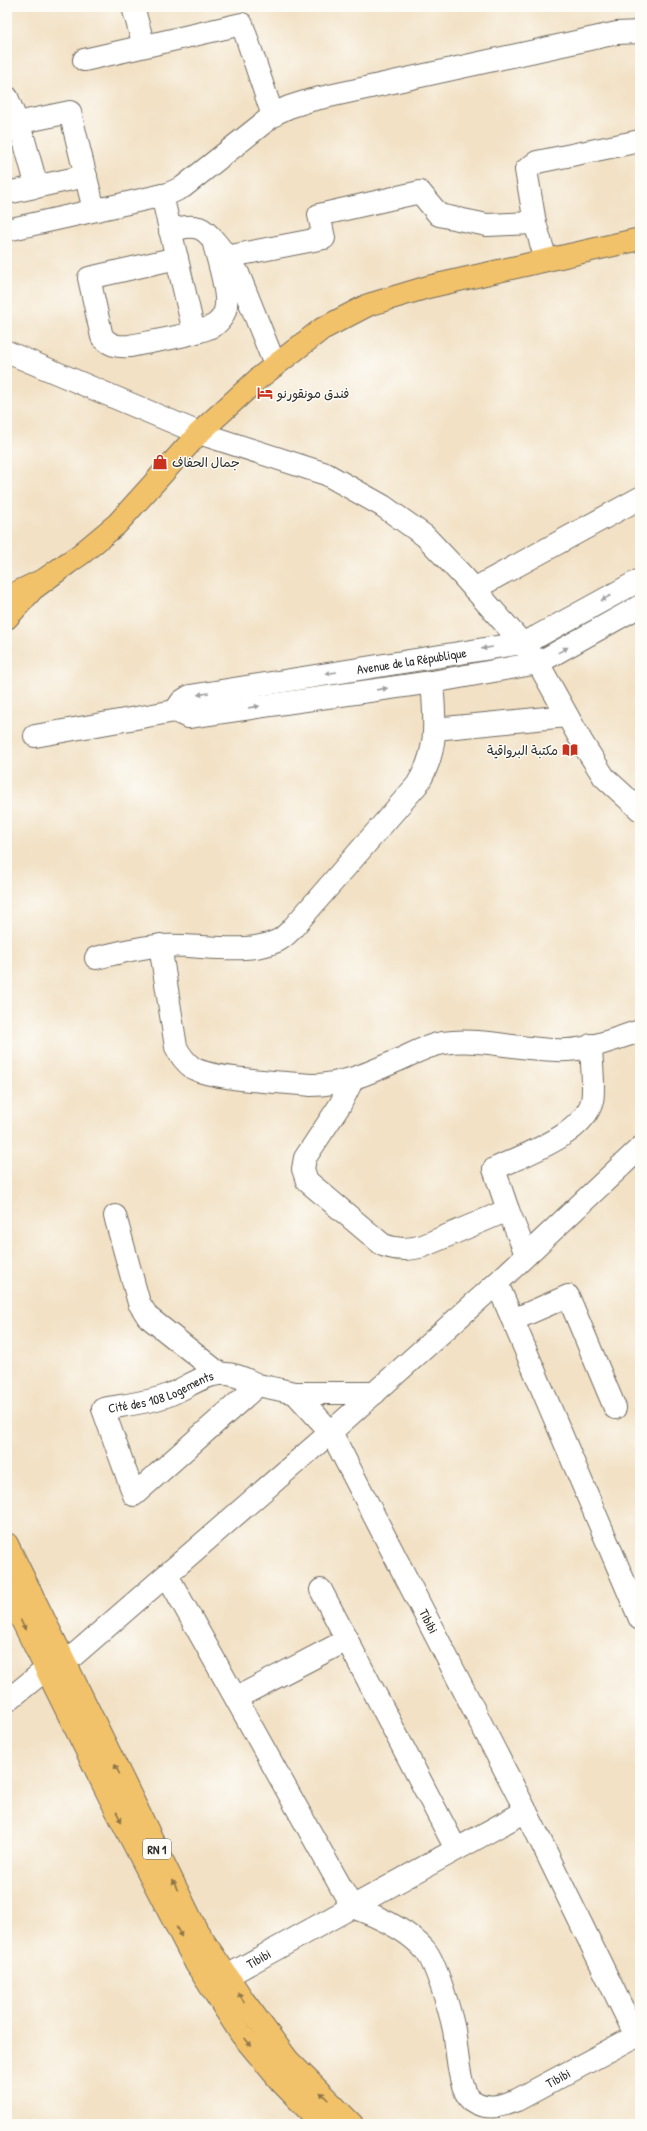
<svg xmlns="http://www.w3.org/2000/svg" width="647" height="2131" viewBox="0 0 647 2131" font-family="'Patrick Hand','Playpen Sans Arabic',sans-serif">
<rect width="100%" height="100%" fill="#fdfcf7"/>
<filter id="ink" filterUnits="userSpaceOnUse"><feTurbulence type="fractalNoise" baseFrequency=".025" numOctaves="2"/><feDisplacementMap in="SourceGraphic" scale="8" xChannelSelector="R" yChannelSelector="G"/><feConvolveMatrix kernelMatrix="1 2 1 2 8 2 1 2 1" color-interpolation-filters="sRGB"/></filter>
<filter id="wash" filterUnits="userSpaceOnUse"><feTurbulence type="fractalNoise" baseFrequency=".012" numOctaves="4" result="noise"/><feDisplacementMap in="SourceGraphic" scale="16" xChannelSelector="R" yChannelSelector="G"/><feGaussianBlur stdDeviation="0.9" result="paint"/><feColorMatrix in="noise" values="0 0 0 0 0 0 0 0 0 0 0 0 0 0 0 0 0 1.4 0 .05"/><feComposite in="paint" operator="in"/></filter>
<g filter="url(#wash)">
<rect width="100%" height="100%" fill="#f2e1c5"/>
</g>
<g filter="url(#ink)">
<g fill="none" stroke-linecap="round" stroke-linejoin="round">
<defs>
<g id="minor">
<polyline points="133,7 144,46"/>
<polyline points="84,60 242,24 273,116"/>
<polyline points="7,97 24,140 37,187"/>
<polyline points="17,123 70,112 94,210"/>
<polyline points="7,193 86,176"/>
<polyline points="162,195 194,332"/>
<polyline points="7,230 168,194 183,187 276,113 289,107 311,100 617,33 640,32"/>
<path d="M170 231C180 228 189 225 199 228 211 232 230 262 238 273L275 365"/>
<polyline points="226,257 324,238 319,215 420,192 439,215 487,225 535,223"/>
<path d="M177 258 89 278 102 337C111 346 118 347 130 346 148 342 203 334 216 324 221 320 225 313 226 306 228 288 217 258 213 240"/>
<polyline points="546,260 535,223 526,170 537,162 640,141"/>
<polyline points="7,352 199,433 326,474 383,506 425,536 462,575 522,643 538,663 583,744 604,777 640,810"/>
<polyline points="474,589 640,498"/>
<path id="s1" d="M175 711 182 701 190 696 522 643 538 636 640 580"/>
<polyline points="435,729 567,716"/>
<polyline points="35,736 175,711 188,717 432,682 538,663 640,606"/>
<path d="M160 945 176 1047C180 1055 185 1062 193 1068 214 1080 284 1082 311 1085 345 1085 373 1071 403 1058 416 1052 429 1045 443 1043 484 1037 526 1052 567 1050 591 1049 617 1038 640 1031"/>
<path d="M96 958C117 953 138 947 159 946 195 943 244 956 277 941 282 939 287 934 291 930L417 785C439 751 435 720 432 682"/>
<path d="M353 1079 340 1105 305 1158 303 1169 307 1181 383 1245C398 1250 408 1250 423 1246L508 1210 494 1169C523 1155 584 1135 592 1101 595 1088 591 1059 591 1045"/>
<polyline points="508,1210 526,1254"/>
<polyline points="115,1216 139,1303 148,1317 220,1374"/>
<polyline points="497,1283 640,1619"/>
<polyline points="513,1320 568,1296 615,1408"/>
<polyline points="295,1393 375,1393"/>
<path id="s2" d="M167 1575 352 1907C377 1916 407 1929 425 1950 436 1963 450 2011 454 2030 457 2046 458 2089 471 2100 487 2111 501 2106 517 2100L636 2036 526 1811 331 1432 295 1393 258 1385 134 1495 103 1409C124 1405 146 1403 166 1396 184 1390 201 1375 220 1374 233 1372 247 1380 258 1385"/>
<polyline points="321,1590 456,1849"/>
<polyline points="65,1663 331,1432 497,1283 640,1148"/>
<polyline points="236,1698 347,1640"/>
<polyline points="7,1701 45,1670"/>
<path id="s3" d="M227 1976 526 1811"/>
</g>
<polyline id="major" points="7,597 45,579 81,554 117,524 199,433 259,378 322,329 368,305 428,287 640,239"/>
<g id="highway">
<polyline points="7,618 33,589 68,563"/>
<polyline points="7,1544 197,1931 244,2001 288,2060 352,2124"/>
<polyline points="7,1590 110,1798 196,1964 241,2034 281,2082 322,2124"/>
</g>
</defs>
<use href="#minor" stroke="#716b61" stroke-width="24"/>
<use href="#major" stroke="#716b61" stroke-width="24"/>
<use href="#highway" stroke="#716b61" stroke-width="24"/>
<use href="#minor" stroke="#fff" stroke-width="22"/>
<use href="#major" stroke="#f2c26a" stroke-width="22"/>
<use href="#highway" stroke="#f2c26a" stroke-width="22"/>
</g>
<defs><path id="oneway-solid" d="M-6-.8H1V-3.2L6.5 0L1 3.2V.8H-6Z"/></defs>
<g fill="#a0a0a0">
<use href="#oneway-solid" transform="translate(606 598) rotate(151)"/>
<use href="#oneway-solid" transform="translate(487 648) rotate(171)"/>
<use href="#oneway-solid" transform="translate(563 650) rotate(-29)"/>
<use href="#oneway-solid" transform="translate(331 673) rotate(171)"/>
<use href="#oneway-solid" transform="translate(382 689) rotate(-8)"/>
<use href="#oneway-solid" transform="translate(203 694) rotate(171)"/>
<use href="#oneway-solid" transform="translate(254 707) rotate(-8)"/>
</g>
<g fill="#8e764a">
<use href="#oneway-solid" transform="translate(23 1625) rotate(64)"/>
<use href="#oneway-solid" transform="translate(117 1769) rotate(-116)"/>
<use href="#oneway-solid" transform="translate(119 1817) rotate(62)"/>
<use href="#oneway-solid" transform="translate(175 1885) rotate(-116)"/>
<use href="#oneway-solid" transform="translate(179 1932) rotate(62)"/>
<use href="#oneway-solid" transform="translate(241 1997) rotate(-124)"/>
<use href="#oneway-solid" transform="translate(248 2042) rotate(50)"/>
<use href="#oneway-solid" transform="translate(324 2096) rotate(-135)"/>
</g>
</g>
<defs>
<symbol id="hotel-bare" viewBox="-9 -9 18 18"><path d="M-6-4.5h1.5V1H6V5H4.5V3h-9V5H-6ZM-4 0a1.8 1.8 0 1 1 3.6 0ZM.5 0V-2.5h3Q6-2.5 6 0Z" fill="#c8321e" stroke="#fdfcf7" stroke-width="2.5" paint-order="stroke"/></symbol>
<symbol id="shop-bare" viewBox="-9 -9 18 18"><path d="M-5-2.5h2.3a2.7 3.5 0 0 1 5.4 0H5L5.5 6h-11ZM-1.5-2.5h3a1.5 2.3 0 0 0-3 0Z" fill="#c8321e" stroke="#fdfcf7" stroke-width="2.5" paint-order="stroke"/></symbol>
<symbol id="library-bare" viewBox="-9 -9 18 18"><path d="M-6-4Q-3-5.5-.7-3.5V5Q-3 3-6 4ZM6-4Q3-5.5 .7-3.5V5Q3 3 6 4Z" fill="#c8321e" stroke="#fdfcf7" stroke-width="2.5" paint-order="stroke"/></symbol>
</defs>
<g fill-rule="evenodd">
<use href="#hotel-bare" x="254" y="382" width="22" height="22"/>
<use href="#shop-bare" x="149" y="451" width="22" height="22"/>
<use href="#library-bare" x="559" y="739" width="22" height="22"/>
</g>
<g text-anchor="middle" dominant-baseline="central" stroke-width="3" stroke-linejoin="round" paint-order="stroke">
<rect fill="#fdfcf7" stroke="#6a6a68" stroke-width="1" x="143" y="1839" width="28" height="20" rx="3"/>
<g font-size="12" font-weight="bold" fill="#2b2b2b">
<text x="157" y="1849">RN 1</text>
</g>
<g font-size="13" fill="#2b2b2b" stroke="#fdfcf7" text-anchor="start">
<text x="277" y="393">فندق مونقورنو</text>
<text x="172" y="462">جمال الحفاف</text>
<text x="558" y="750" text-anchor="end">مكتبة البرواقية</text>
</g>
<g font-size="13" fill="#2b2b2b" stroke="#fdfcf7">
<text stroke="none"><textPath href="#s1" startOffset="246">Avenue de la République</textPath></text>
<text stroke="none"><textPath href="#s2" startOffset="1893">Cité des 108 Logements</textPath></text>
<text transform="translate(429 1621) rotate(63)">Tibibi</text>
<text stroke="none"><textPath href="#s3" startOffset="36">Tibibi</textPath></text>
<text stroke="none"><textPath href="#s2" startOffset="719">Tibibi</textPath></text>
</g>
</g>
<rect width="647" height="2131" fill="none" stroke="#fdfcf7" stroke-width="24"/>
</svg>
